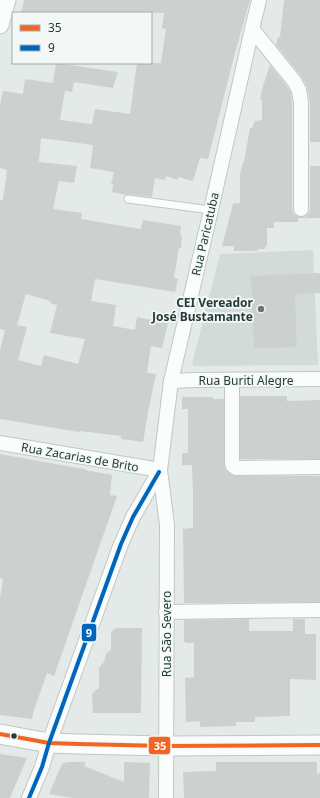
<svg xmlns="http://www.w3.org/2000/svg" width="320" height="798" viewBox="0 0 320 798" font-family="'Noto Sans',sans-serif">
<rect width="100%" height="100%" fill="#e4eae8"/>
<polygon fill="#d2dbd8" points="313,250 318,365 194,366 192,364 220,254"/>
<g fill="#ccd1d0" fill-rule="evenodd">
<path d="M24 0H250L236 49 208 159 200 158 193 181 178 177V180L166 176 165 180 155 178 152 197 129 194 126 195 112 192 113 184H111L114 172 90 168 93 145 41 138 39 162 77 166 74 183 59 181 53 209 82 213 81 219 141 229 143 220 181 226 180 235 182 236 181 248H179L174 278 178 279 175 292 95 279 91 301 116 305 113 326 135 330 137 317 168 323 162 348 151 346 147 373 156 374 149 407 143 442 121 439V436L80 431 79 432 0 419V351L5 330 0 329V200H3L7 170 0 168V105L3 91 23 94 25 79 53 83 56 63 118 72 113 88 74 82 72 92 65 91 60 120 92 124 95 109 130 114 137 63H161L166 29 162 28 164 13H21ZM26 294 50 301V303L57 305 50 333 85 339 78 364 44 355 41 366 18 360 27 327 17 325Z"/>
<polygon points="284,0 320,0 320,142 310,142 310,102 307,86 301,76 276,45 278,37 280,37"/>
<polygon points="270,65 287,86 291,93 292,103 292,209 293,213 296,216 301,217 305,217 309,213 310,209 310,166 320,166 320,218 298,218 298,222 274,222 274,228 267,228 267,246 265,246 265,249 258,249 258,251 234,251 234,246 222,246 233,204 240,203 240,174 243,162 244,162 250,128 252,128 255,121 262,120 262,100 260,99 263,86"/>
<polygon points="320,273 320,293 295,294 297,347 254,348 251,276"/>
<polygon points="240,396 287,396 287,401 320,400 320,459 240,459"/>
<polygon points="182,397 213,397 213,399 224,399 224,463 225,469 231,475 236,476 320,476 320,602 184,603 183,529 193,528 193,491 192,465 182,465 182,453 188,453 188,409 182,409"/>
<polygon points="0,454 72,467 85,469 85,470 112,475 110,495 117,496 54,676 47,673 33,713 32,719 0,715 0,598 3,579 0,578"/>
<polygon points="249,619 249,631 293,631 293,619 305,619 305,634 316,634 316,680 290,679 290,716 255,717 255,722 236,722 236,726 200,727 200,721 186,722 185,678 194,677 194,643 186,643 185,642 184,642 184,620"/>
<polygon points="116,628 142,628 141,713 93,713 92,694 94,692 99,688 99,668 104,662 106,654 111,650 111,633 112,631"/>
<polygon points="0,754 27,758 10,798 0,798"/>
<polygon points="67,762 86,762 84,766 124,782 124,762 150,763 149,798 72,798 49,794 62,764"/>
<polygon points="216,762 317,762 317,774 320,773 320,798 184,798 183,772 216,771"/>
</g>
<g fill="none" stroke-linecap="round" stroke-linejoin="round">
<defs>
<polyline id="service" points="128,199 211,210"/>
<g id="minor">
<polyline points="252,29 294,81 299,90 301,102 301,209"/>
<polyline points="232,380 232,463 233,466 236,468 320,467"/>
<polyline points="171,381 194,380 320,379"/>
<polyline points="0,443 160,470"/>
<polyline points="166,612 320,610"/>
<polyline points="29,798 42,767 49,743 121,544 133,517 160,470"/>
<polyline points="166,798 167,525 160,470 171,381 211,210 252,29 259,0"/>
</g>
<polyline id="tertiary" points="0,25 7,0"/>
<polyline id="secondary" points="0,734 49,743 78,744 165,746 320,745"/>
</defs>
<use href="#service" stroke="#c1c7c5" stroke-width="9"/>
<use href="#minor" stroke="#c1c7c5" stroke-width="16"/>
<use href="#tertiary" stroke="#c1c7c5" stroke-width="19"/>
<use href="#secondary" stroke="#c0c7c5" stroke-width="21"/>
<use href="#service" stroke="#fbfcfc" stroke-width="7"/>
<use href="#minor" stroke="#fbfcfc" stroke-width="14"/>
<use href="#tertiary" stroke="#fbfcfc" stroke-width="17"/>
<use href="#secondary" stroke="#fbfcfc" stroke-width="19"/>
<defs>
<polyline id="bus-1" points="0,734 49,743 78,744 165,746 320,745"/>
<polyline id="bus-2" points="29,798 42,767 49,743 121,544 133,517 159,472"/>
</defs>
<use href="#bus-1" stroke="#f3f8f7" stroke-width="7"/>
<use href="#bus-2" stroke="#f3f8f7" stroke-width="7"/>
<use href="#bus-1" stroke="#f26522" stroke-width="4"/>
<use href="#bus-2" stroke="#0065bd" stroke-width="4"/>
</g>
<circle fill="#677977" stroke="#f3f8f7" stroke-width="1.5" cx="261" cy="309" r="4"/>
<circle fill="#233c3a" stroke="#f3f8f7" stroke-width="1.5" cx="14" cy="736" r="3.5"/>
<g text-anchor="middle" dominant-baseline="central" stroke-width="3.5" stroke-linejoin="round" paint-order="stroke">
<g font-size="12" fill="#233c3a" stroke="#f3f8f7">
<text transform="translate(205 234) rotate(-77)">Rua Paricatuba</text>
<text x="246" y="380">Rua Buriti Alegre</text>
<text transform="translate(80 457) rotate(10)">Rua Zacarias de Brito</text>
<text transform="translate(166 634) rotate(-90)">Rua São Severo</text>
</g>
<g font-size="12" font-weight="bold" fill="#233c3a" stroke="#f3f8f7" text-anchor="end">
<text x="253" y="302">CEI Vereador<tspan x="253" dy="14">José Bustamante</tspan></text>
</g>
</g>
<g stroke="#f3f8f7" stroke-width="1.5">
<rect x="81" y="623" width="16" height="19" rx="4" fill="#0065bd"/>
<rect x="148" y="736" width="23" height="19" rx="4" fill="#f26522"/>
</g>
<g font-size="11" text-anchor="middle" font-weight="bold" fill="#fff">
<text x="89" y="637">9</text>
<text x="160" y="750">35</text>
</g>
<rect x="12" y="12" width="140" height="52" fill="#f3f8f7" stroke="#a0adab"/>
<rect x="20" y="25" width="20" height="6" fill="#f26522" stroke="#a0adab"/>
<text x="48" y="32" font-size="12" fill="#233c3a">35</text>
<rect x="20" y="45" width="20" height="6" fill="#0065bd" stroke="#a0adab"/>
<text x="48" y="52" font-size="12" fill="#233c3a">9</text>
</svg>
